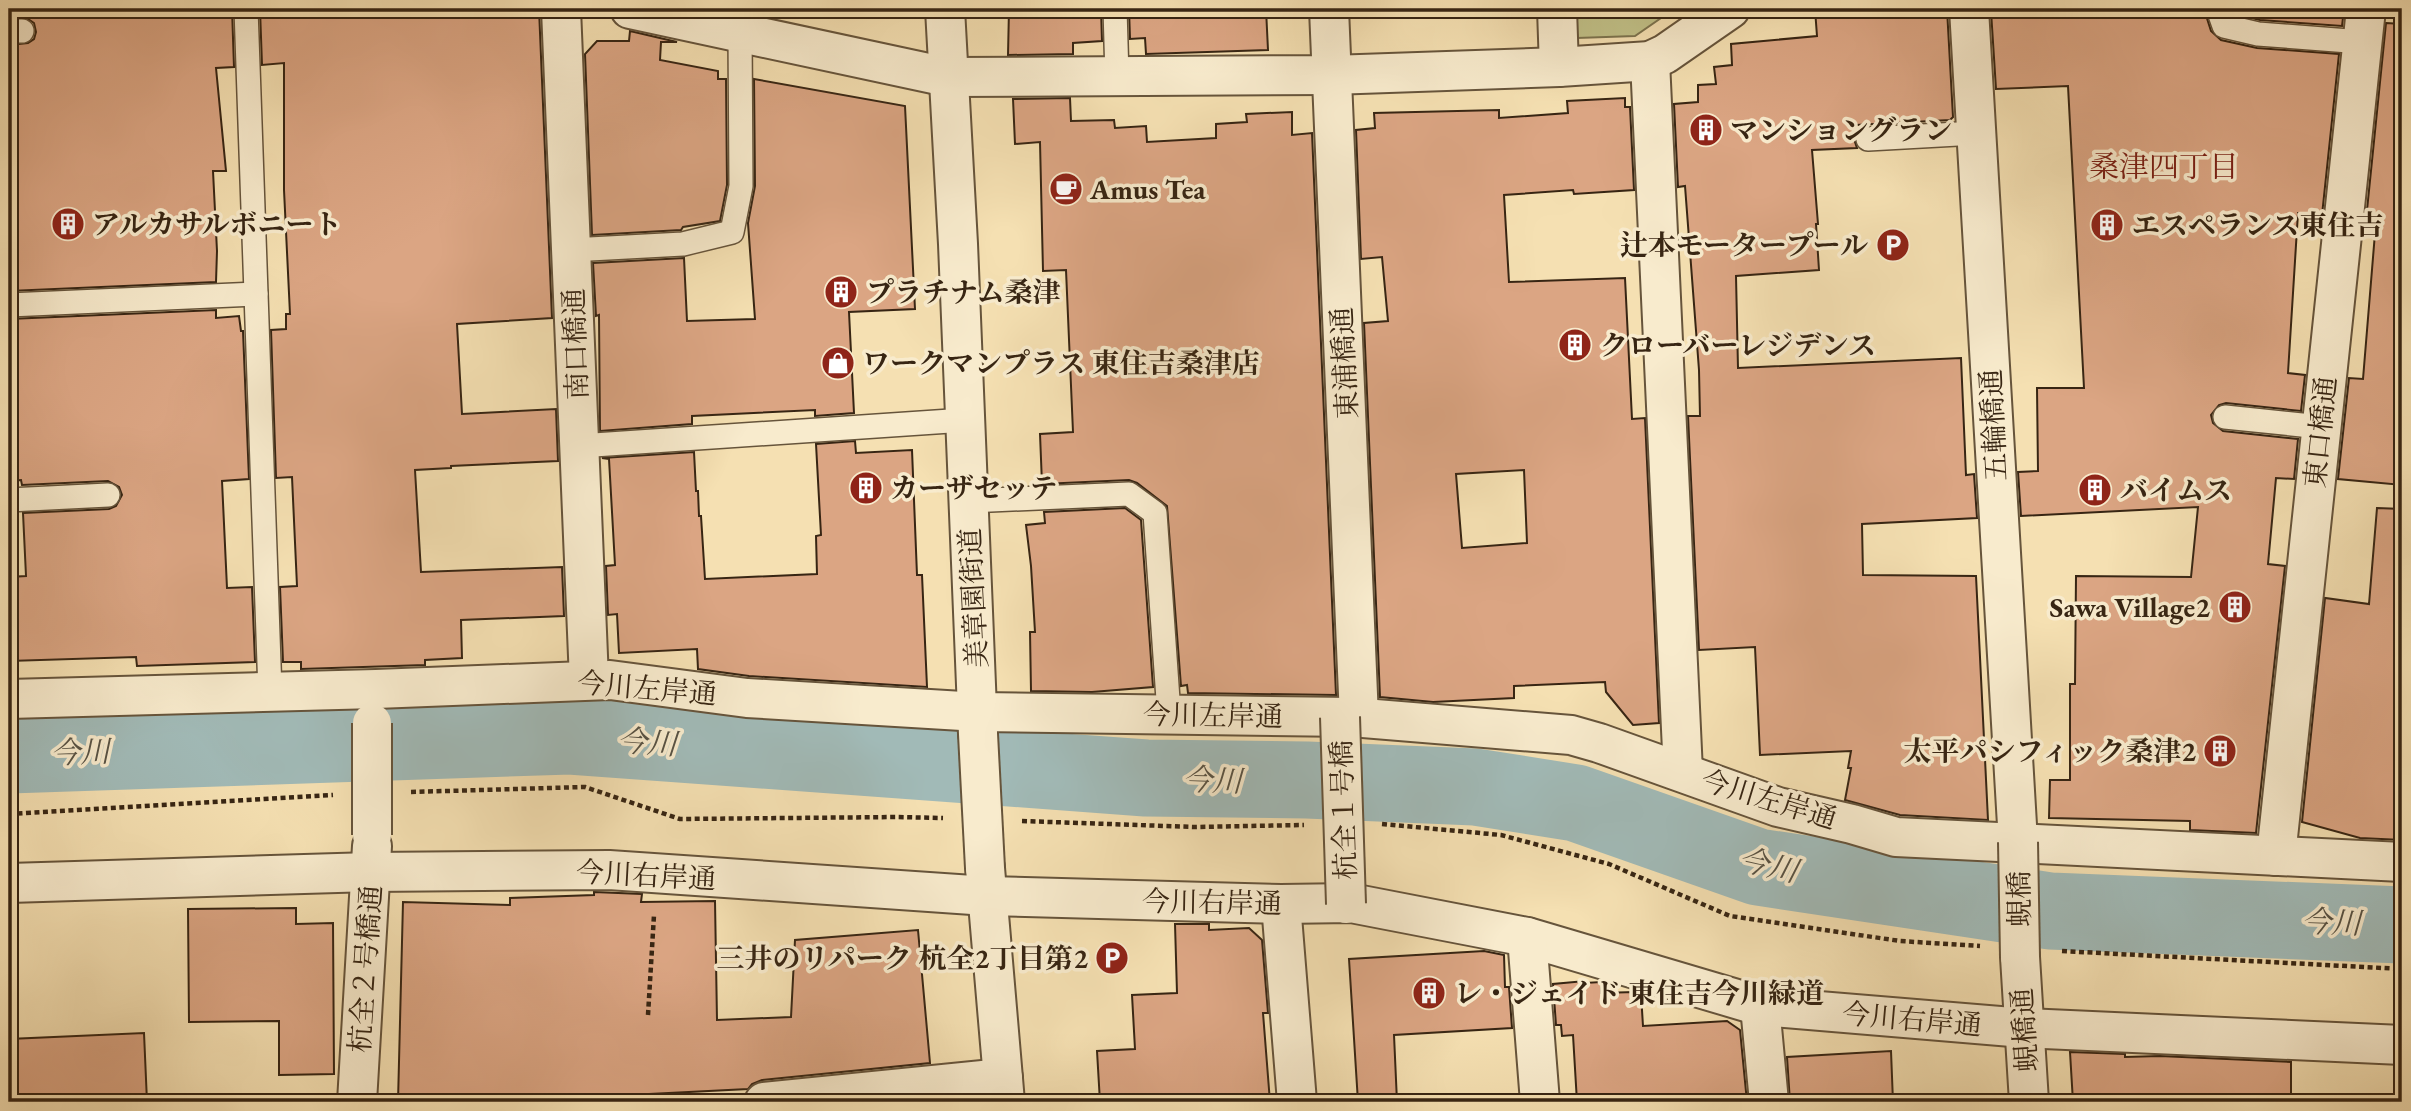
<svg xmlns="http://www.w3.org/2000/svg" width="2411" height="1111" viewBox="0 0 2411 1111" font-family="'EB Garamond','Noto Serif JP',serif">
<rect width="100%" height="100%" fill="#f5e0b2"/>
<filter id="stains"><feTurbulence type="fractalNoise" baseFrequency=".00286" numOctaves="4"/><feColorMatrix values="0 0 0 0 .2 0 0 0 0 .09 0 0 0 0 .02 0 0 0 .5 -.17"/></filter>
<radialGradient id="worn" r=".72"><stop offset=".6" stop-color="#630" stop-opacity="0"/><stop offset="1" stop-color="#630" stop-opacity=".3"/></radialGradient>
<polygon fill="#c1c188" stroke="#7c734e" stroke-width="2" points="1571,9 1674,9 1635,36 1577,38"/>
<g fill="none" stroke-linecap="round" stroke-linejoin="round">
<polyline stroke="#a1bab7" stroke-width="77" points="9,755 570,736 1146,778 1307,780 1475,787 1576,803 1758,867 2050,911 2402,925"/>
</g>
<g fill="#dba583" stroke="#372513" stroke-width="2" fill-rule="evenodd">
<polygon points="9,9 232,9 234,67 216,68 226,171 213,171 217,251 216,282 9,291 9,45 28,43 34,39 36,32 34,23 28,19 9,17"/>
<polygon points="260,9 539,9 552,318 457,324 462,414 556,409 558,461 451,466 451,468 415,470 421,572 562,567 564,616 461,620 462,658 425,660 425,665 301,669 301,662 283,662 280,587 297,586 292,477 276,478 271,330 286,329 286,314 290,314 284,190 284,63 262,65"/>
<polygon points="1009,9 1101,9 1102,41 1073,43 1073,54 1008,55"/>
<polygon points="1129,9 1266,9 1268,50 1146,54 1145,38 1130,39"/>
<polygon points="1815,9 1947,9 1953,117 1950,120 1856,125 1854,139 1857,148 1812,150 1818,224 1816,224 1819,270 1736,276 1738,368 1961,358 1966,475 1974,474 1977,518 1862,524 1863,575 1976,576 1988,820 1900,815 1845,800 1851,768 1848,768 1851,751 1760,755 1755,647 1699,650 1688,416 1700,416 1699,370 1685,186 1678,187 1674,104 1698,102 1698,85 1716,84 1714,67 1732,65 1731,44 1817,36"/>
<polygon points="2076,9 2204,9 2211,31 2221,40 2257,48 2339,54 2322,215 2298,213 2288,373 2305,375 2301,411 2226,403 2219,405 2211,415 2213,423 2223,431 2298,439 2294,479 2276,478 2268,564 2285,566 2256,833 2190,830 2190,821 2049,818 2050,780 2070,780 2070,684 2075,684 2076,576 2191,577 2198,507 2021,516 2018,472 2038,471 2037,388 2084,388 2068,86 1996,89 1991,11"/>
<polygon points="2233,9 2344,9 2342,26 2260,20 2235,14"/>
<polygon points="2386,23 2402,24 2402,485 2338,479 2349,378 2363,379 2376,221 2366,220"/>
<polygon points="630,31 677,42 661,42 660,60 718,71 718,79 726,79 727,185 720,221 683,227 681,230 592,235 585,54 597,41 629,41"/>
<polygon points="754,79 905,106 915,309 849,312 854,413 815,416 815,410 692,416 692,424 600,431 599,315 596,316 593,263 684,258 687,321 755,319 748,223 755,186"/>
<polygon points="1070,98 1071,121 1114,120 1115,128 1146,126 1147,142 1216,138 1216,124 1247,122 1246,114 1292,112 1292,135 1312,133 1336,695 1188,693 1187,685 1181,686 1167,506 1137,483 1129,480 1042,484 1040,434 1073,432 1066,270 1043,271 1040,142 1015,144 1013,99"/>
<path d="M1625 98V107H1630L1634 190 1574 194 1573 190 1504 195 1509 282 1625 278 1632 419 1645 418 1659 723 1633 725 1606 692 1605 682 1514 686V698L1433 702 1380 697 1364 323 1388 321 1382 257 1361 259 1356 130 1375 128 1374 113 1499 110V118L1568 113 1567 101ZM1524 470 1527 543 1462 548 1456 474Z"/>
<polygon points="216,310 216,318 239,316 241,331 243,331 249,479 222,481 227,588 252,587 255,662 137,666 136,657 9,661 9,577 26,576 23,513 109,509 116,506 122,495 119,487 108,481 22,485 21,480 9,481 9,319"/>
<polygon points="855,441 856,453 912,450 917,575 922,575 927,687 749,676 698,669 697,649 619,653 617,614 608,615 606,566 615,565 609,459 602,458 694,452 696,491 698,491 699,516 701,516 705,579 817,574 816,536 821,535 816,444"/>
<polygon points="1125,508 1141,520 1153,687 1092,692 1031,691 1030,632 1035,632 1031,566 1026,525 1045,523 1044,512"/>
<polygon points="2377,508 2402,509 2402,840 2360,838 2302,822 2325,598 2369,604"/>
<polygon points="594,892 642,894 641,902 715,901 717,1020 791,1017 795,940 918,930 930,1063 762,1080 752,1084 748,1089 630,1095 630,1100 572,1097 572,1102 398,1102 403,902 510,905 510,898 594,895"/>
<polygon points="296,908 296,924 333,923 334,1074 279,1075 279,1021 189,1022 188,909"/>
<polygon points="1175,924 1209,924 1209,930 1249,928 1262,940 1268,1013 1263,1013 1270,1102 1100,1102 1097,1051 1135,1049 1132,995 1177,993"/>
<polygon points="1484,951 1504,955 1505,987 1509,987 1512,1028 1394,1035 1397,1102 1358,1102 1349,959"/>
<polygon points="1585,981 1585,983 1601,982 1601,993 1635,992 1641,994 1643,1026 1727,1021 1740,1030 1747,1102 1577,1102 1573,1035 1562,1036 1561,1025 1556,1025 1553,984"/>
<polygon points="144,1033 147,1102 9,1102 9,1039"/>
<polygon points="1891,1051 1893,1102 1790,1102 1787,1057"/>
<polygon points="2070,1052 2125,1054 2125,1057 2160,1056 2291,1062 2291,1102 2204,1102 2204,1095 2128,1097 2128,1102 2073,1102"/>
</g>
<g fill="none" stroke-linecap="round" stroke-linejoin="round">
<defs>
<g id="service">
<polyline points="246,9 270,692"/>
<polyline points="1115,9 1117,77"/>
<polyline points="2218,9 2224,26 2258,34 2362,42"/>
<polyline points="9,31 22,31"/>
<polyline points="1868,139 1976,133"/>
<polyline points="571,250 683,244 732,232 741,186 740,32"/>
<polyline points="9,305 256,294"/>
<polyline points="2225,417 2321,427"/>
<polyline points="579,446 965,420"/>
<polyline points="9,500 108,495"/>
<polyline points="969,501 1129,494 1155,513 1169,714"/>
</g>
<g id="minor">
<polyline points="561,9 589,680"/>
<polyline points="1329,9 1359,718"/>
<polyline points="1557,9 1559,67"/>
<polyline points="1969,9 2018,842"/>
<polyline points="1650,61 1683,772"/>
<polyline points="9,699 376,689 610,680 747,698 979,712 1351,717 1571,735 1599,743 1778,807 1852,824 1896,837 2402,862"/>
<polyline points="2276,856 2366,9"/>
<polyline points="9,883 371,872 609,870 987,896 1281,904 1351,903 1527,937 1760,1006 2024,1028 2402,1045"/>
<polyline points="1281,904 1297,1102"/>
<polyline points="1527,937 1540,1102"/>
<polyline points="2020,957 2029,1102"/>
<polyline points="1760,1006 1769,1102"/>
<polyline points="357,1102 372,846"/>
<polyline points="764,1102 1003,1078"/>
</g>
<g id="tertiary">
<polyline points="630,9 947,77 1331,75 1559,67 1650,61 1665,54 1730,9"/>
<polyline points="945,9 958,244 978,734"/>
<polyline points="985,868 1005,1102"/>
</g>
</defs>
<use href="#service" stroke="#66543b" stroke-width="26"/>
<use href="#minor" stroke="#66543b" stroke-width="42"/>
<use href="#tertiary" stroke="#66543b" stroke-width="42"/>
<g stroke="#372513" stroke-width="4.5" stroke-dasharray="5 3.5" stroke-linecap="butt">
<polyline points="411,792 585,787 680,819 897,817 943,818"/>
<polyline points="9,814 333,795"/>
<polyline points="1022,821 1195,827 1304,825"/>
<polyline points="1382,824 1501,835 1609,864 1730,916 1900,941 1980,946"/>
<polyline points="2062,951 2402,969"/>
<polyline points="648,1015 654,915"/>
</g>
<use href="#service" stroke="#f8ebcd" stroke-width="23"/>
<use href="#minor" stroke="#f8ebcd" stroke-width="38"/>
<use href="#tertiary" stroke="#f8ebcd" stroke-width="38"/>
<defs>
<g id="minor-bridge">
<polyline points="1340,717 1346,904"/>
<polyline points="372,723 372,835"/>
<polyline points="2018,842 2020,957"/>
</g>
<polyline id="tertiary-bridge" points="978,734 985,868"/>
</defs>
<use href="#minor-bridge" stroke="#66543b" stroke-width="42" stroke-linecap="butt"/>
<use href="#tertiary-bridge" stroke="#66543b" stroke-width="42" stroke-linecap="butt"/>
<use href="#minor-bridge" stroke="#f8ebcd" stroke-width="38"/>
<use href="#tertiary-bridge" stroke="#f8ebcd" stroke-width="38"/>
</g>
<defs>
<symbol id="building-disc" viewBox="-11 -11 22 22"><circle r="9.5" fill="#8f2418" stroke="#f8ebcd"/><path d="M-4-6H4V6H1V3H-1V6H-4ZM-2.5-4.3h1.7v1.8h-1.7ZM.8-4.3h1.7v1.8H.8ZM-2.5-1h1.7V.8h-1.7ZM.8-1h1.7V.8H.8Z" fill="#fff"/></symbol>
<symbol id="cafe-disc" viewBox="-11 -11 22 22"><circle r="9.5" fill="#8f2418" stroke="#f8ebcd"/><path d="M-5.5-4.5H6V0H3Q3 3.5 0 3.5H-2.5Q-5.5 3.5-5.5 0ZM3-3.2v2h1.7v-2ZM-6 4.5H4V6H-6Z" fill="#fff"/></symbol>
<symbol id="parking-disc" viewBox="-11 -11 22 22"><circle r="9.5" fill="#8f2418" stroke="#f8ebcd"/><path d="M-3.5-5.5H1a3.5 3.5 0 0 1 0 7H-1V5.5H-3.5ZM-1-3.4V-.6H.8a1.4 1.4 0 0 0 0-2.8Z" fill="#fff"/></symbol>
<symbol id="shop-disc" viewBox="-11 -11 22 22"><circle r="9.5" fill="#8f2418" stroke="#f8ebcd"/><path d="M-5-2.5h2.3a2.7 3.5 0 0 1 5.4 0H5L5.5 6h-11ZM-1.5-2.5h3a1.5 2.3 0 0 0-3 0Z" fill="#fff"/></symbol>
</defs>
<g fill-rule="evenodd">
<use href="#building-disc" x="1687" y="111" width="38" height="38"/>
<use href="#cafe-disc" x="1047" y="170" width="38" height="38"/>
<use href="#building-disc" x="49" y="205" width="38" height="38"/>
<use href="#building-disc" x="2088" y="206" width="38" height="38"/>
<use href="#parking-disc" x="1874" y="226" width="38" height="38"/>
<use href="#building-disc" x="822" y="273" width="38" height="38"/>
<use href="#building-disc" x="1556" y="326" width="38" height="38"/>
<use href="#shop-disc" x="819" y="344" width="38" height="38"/>
<use href="#building-disc" x="847" y="469" width="38" height="38"/>
<use href="#building-disc" x="2076" y="471" width="38" height="38"/>
<use href="#building-disc" x="2216" y="588" width="38" height="38"/>
<use href="#building-disc" x="2201" y="732" width="38" height="38"/>
<use href="#parking-disc" x="1093" y="939" width="38" height="38"/>
<use href="#building-disc" x="1410" y="974" width="38" height="38"/>
</g>
<g text-anchor="middle" dominant-baseline="central" stroke-width="7" stroke-linejoin="round" paint-order="stroke">
<g font-size="28" font-weight="bold" fill="#372513" stroke="#f8ebcd" text-anchor="start">
<text x="1730" y="130">マンショングラン</text>
<text x="1090" y="189">Amus Tea</text>
<text x="92" y="224">アルカサルボニート</text>
<text x="2132" y="225">エスペランス東住吉</text>
<text x="1868" y="245" text-anchor="end">辻本モータープール</text>
<text x="866" y="292">プラチナム桑津</text>
<text x="1600" y="345">クローバーレジデンス</text>
<text x="862" y="363">ワークマンプラス 東住吉桑津店</text>
<text x="890" y="488">カーザセッテ</text>
<text x="2120" y="490">バイムス</text>
<text x="2210" y="607" text-anchor="end">Sawa Village2</text>
<text x="2196" y="751" text-anchor="end">太平パシフィック桑津2</text>
<text x="1088" y="958" text-anchor="end">三井のリパーク 杭全2丁目第2</text>
<text x="1454" y="993">レ・ジェイド 東住吉今川緑道</text>
</g>
<g font-size="28" fill="#372513" stroke="#f8ebcd">
<text transform="translate(575 344) rotate(-92)">南口橋通</text>
<text transform="translate(1344 363) rotate(-93)">東浦橋通</text>
<text transform="translate(1993 425) rotate(-93)">五輪橋通</text>
<text transform="translate(2320 432) rotate(-84)">東口橋通</text>
<text transform="translate(973 598) rotate(-93)">美章園街道</text>
<text transform="translate(647 688) rotate(5)">今川左岸通</text>
<text transform="translate(1213 715) rotate(1)">今川左岸通</text>
<text transform="translate(1769 799) rotate(17)">今川左岸通</text>
<text transform="translate(1343 810) rotate(-92)">杭全１号橋</text>
<text transform="translate(646 875) rotate(3)">今川右岸通</text>
<text transform="translate(2019 899) rotate(-91)">蜆橋</text>
<text transform="translate(1212 902) rotate(1)">今川右岸通</text>
<text transform="translate(365 969) rotate(-86)">杭全２号橋通</text>
<text transform="translate(1912 1019) rotate(5)">今川右岸通</text>
<text transform="translate(2024 1030) rotate(-94)">蜆橋通</text>
</g>
<g font-size="30" fill="#7a1f14" stroke="#f8ebcd">
<text x="2164" y="166">桑津四丁目</text>
</g>
<g font-size="30" font-style="italic" fill="#575244" stroke="#f8ebcd">
<text transform="translate(647 742) rotate(4)">今川</text>
<text transform="translate(80 752) rotate(-2)">今川</text>
<text transform="translate(1212 780) rotate(2)">今川</text>
<text transform="translate(1768 865) rotate(13)">今川</text>
<text transform="translate(2331 922) rotate(2)">今川</text>
</g>
</g>
<rect width="2411" height="1111" fill="none" stroke="#f5e0b2" stroke-width="35"/>
<rect x="10" y="10" width="2390" height="1090" fill="none" stroke="#372513" stroke-width="3.5"/>
<rect x="18" y="18" width="2376" height="1076" fill="none" stroke="#372513" stroke-width="2"/>
<rect width="100%" height="100%" filter="url(#stains)"/>
<rect width="100%" height="100%" fill="url(#worn)"/>
</svg>
